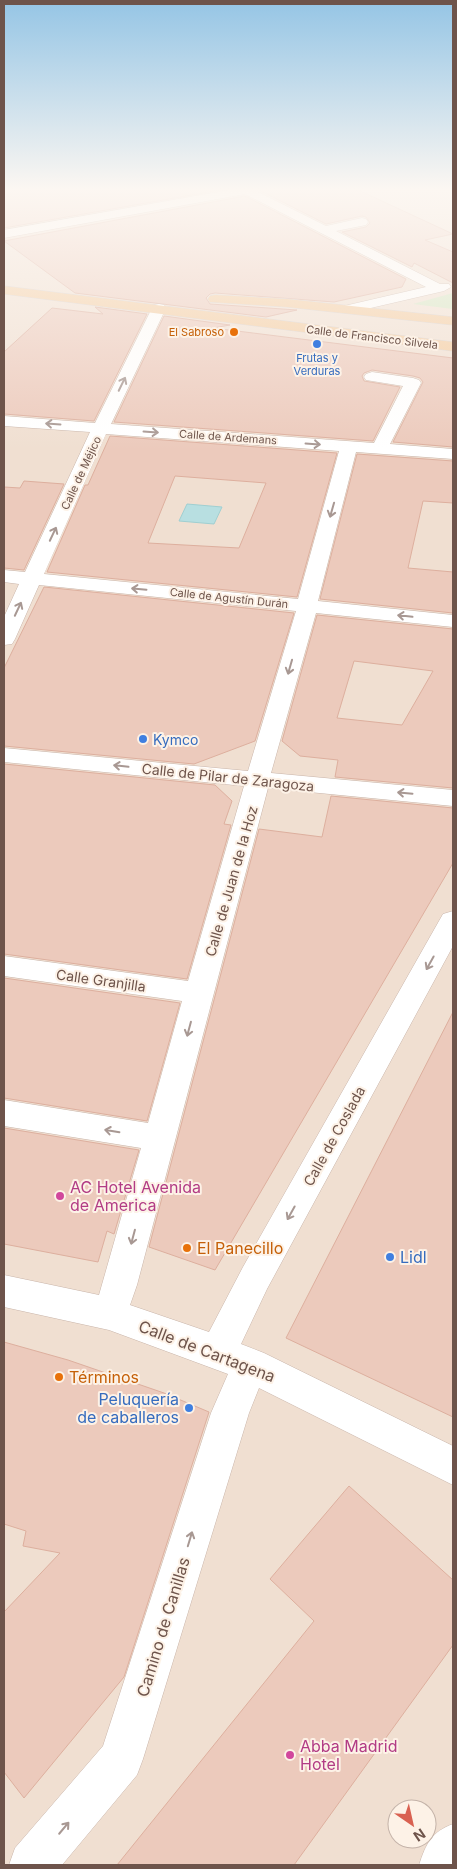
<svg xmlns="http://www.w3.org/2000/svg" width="457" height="1869" viewBox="0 0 457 1869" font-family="Inter,sans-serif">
<rect width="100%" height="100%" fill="#f9eee2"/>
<path fill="#f0dfd1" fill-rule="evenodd" d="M4 189H453V1865H4ZM397 1809H427V1839H397Z"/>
<polygon fill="#d4e5c2" points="453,293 453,309 413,304"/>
<polygon fill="#b8dfe1" stroke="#a0cfd1" points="187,504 222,507 214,524 179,521"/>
<g fill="#eccabc" stroke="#ddaf9e" fill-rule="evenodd">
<polygon points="4,189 226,189 4,228"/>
<polygon points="262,189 356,189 453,234 425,240 453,252 453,283 414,263 412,267 342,232 366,227 370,223 366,217 362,216 326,224 261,191"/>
<polygon points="245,196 406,279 402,287 334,302 215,293 210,294 206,298 210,304 297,310 266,317 75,293 4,241"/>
<polygon points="95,307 147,314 94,421 4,414 4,352 52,308 103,314"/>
<polygon points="164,316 230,325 213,328 453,358 453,447 393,442 423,382 420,378 413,376 372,370 364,373 362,376 364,381 400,387 373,441 114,422"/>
<path d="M110 436 337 453 297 597 47 572 85 485H88ZM175 476 266 483 239 548 148 543Z"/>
<polygon points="357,454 453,461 453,503 423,501 408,568 453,572 453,613 320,599"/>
<polygon points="24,481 64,484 24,570 4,568 4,487 20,488"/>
<polygon points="44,587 294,613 255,741 194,764 4,746 4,668"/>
<path d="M317 615 453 629V788L335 777 338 760 300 756 282 741ZM354 661 433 671 402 725 337 718Z"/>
<polygon points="4,764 215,785 232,801 224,824 231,825 187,979 4,954"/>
<polygon points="331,796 453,808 453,863 215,1270 149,1247 259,829 322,837"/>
<polygon points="4,978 180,1003 147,1121 4,1098"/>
<polygon points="453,1012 453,1417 286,1338"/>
<polygon points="4,1128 139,1150 114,1234 107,1231 98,1262 4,1244"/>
<polygon points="4,1342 68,1360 164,1393 209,1412 124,1677 24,1798 4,1772 4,1612 60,1553 23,1546 26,1531 4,1524"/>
<polygon points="349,1486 453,1580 453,1645 294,1865 117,1865 314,1621 270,1579"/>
</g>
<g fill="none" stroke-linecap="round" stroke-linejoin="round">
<defs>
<g id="minor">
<polygon points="235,189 260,189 258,192 326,226 362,218 366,219 368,222 366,225 336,231 440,284 449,284 451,287 444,291 349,313 344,312 342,309 344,306 426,287 245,194 4,238 4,230"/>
<path d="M159 304 164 305 166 308 111 424 374 443 403 386 366 380 364 377 366 374 372 372 413 378 419 380 421 383 390 444 453 449V459L356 452 318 601 453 615V627L316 613 271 773 453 790V806L268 788 137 1285 130 1305 209 1332 243 1267 439 921 443 914 453 911V946L267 1289 241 1344 264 1353 453 1446V1485L259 1388 249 1413 143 1759 137 1775 62 1865H9L15 1848 103 1746 211 1413 228 1374 109 1330 4 1307V1275L99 1295 141 1148 4 1126V1100L148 1123 182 1001 4 976V956L188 981 244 786 4 762V748L248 771 296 611 39 585 15 639 12 644 4 645V617L19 584 4 582V570L25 572 90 432 4 426V416L95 423 152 308 154 305ZM106 434 339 451 298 599 44 574Z"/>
<path d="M453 1824V1865H419C426 1844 431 1832 453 1824Z"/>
</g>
<g id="major">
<polygon points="4,286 453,342 453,351 4,294"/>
<polygon points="215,295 287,299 453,317 453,325 287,307 210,302 208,299 210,296"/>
</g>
</defs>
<use href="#minor" stroke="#c9b5aa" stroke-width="1"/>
<use href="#major" stroke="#d6cfcd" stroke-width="1"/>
<use href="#minor" fill="#fff" fill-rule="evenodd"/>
<use href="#major" fill="#f3cb9f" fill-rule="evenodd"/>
</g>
<defs><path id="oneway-shaft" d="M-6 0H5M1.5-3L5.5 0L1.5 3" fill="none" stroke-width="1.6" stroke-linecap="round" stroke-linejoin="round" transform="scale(1.25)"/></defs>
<g stroke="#a89893">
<use href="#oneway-shaft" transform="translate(122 384) rotate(-64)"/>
<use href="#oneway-shaft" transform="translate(53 424) rotate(-176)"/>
<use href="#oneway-shaft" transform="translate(151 432) rotate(4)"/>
<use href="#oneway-shaft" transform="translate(313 444) rotate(4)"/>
<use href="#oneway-shaft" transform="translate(332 510) rotate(106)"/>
<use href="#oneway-shaft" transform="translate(53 534) rotate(-65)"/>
<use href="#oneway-shaft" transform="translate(139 589) rotate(-175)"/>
<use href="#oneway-shaft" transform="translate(18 609) rotate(-65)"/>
<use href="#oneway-shaft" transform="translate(405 616) rotate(-174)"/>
<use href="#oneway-shaft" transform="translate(290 667) rotate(106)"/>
<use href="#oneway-shaft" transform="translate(121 766) rotate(-174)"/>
<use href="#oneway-shaft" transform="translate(405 793) rotate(-175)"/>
<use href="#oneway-shaft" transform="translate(430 963) rotate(119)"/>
<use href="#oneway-shaft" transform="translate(189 1029) rotate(105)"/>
<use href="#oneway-shaft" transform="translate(112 1131) rotate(-171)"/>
<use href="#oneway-shaft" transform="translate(291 1213) rotate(119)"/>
<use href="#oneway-shaft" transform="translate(133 1237) rotate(105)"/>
<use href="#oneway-shaft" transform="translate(190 1539) rotate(-73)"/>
<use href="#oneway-shaft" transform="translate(64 1828) rotate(-50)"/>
</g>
<linearGradient id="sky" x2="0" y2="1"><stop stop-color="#95c5e5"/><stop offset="0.42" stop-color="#fcf7f2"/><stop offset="1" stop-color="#fcf7f2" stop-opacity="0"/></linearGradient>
<rect width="457" height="450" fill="url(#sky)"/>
<g fill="#e8710a" stroke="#fdf2e7" stroke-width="2">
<circle cx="234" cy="332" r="5"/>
<circle cx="187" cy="1248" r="5"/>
<circle cx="59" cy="1377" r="5"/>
</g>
<g fill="#3f7fe0" stroke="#fdf2e7" stroke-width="2">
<circle cx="317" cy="344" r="5"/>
<circle cx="143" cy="739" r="5"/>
<circle cx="390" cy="1257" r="5"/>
<circle cx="189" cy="1408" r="5"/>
</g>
<g fill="#d1479c" stroke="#fdf2e7" stroke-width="2">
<circle cx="60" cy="1196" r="5"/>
<circle cx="290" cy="1755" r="5"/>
</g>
<g text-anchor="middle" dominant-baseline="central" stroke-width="4" stroke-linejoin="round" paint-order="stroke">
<g font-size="11" fill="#c56008" stroke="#fdf2e7" text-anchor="end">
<text x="224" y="332">El Sabroso</text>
</g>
<g font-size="11" fill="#6e544b" stroke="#fdf2e7">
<text transform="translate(372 337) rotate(7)">Calle de Francisco Silvela</text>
<text transform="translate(228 437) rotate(4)">Calle de Ardemans</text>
<text transform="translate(81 473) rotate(-65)">Calle de Méjico</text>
<text transform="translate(229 598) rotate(6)">Calle de Agustín Durán</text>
</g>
<g font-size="11" fill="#366cbe" stroke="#fdf2e7">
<text x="317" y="358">Frutas y<tspan x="317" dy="13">Verduras</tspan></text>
</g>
<g font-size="14" fill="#366cbe" stroke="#fdf2e7" text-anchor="start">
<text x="153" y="739">Kymco</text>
</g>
<g font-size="14" fill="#6e544b" stroke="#fdf2e7">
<text transform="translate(228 777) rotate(6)">Calle de Pilar de Zaragoza</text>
<text transform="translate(231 881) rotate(-74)">Calle de Juan de la Hoz</text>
<text transform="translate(101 980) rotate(8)">Calle Granjilla</text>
<text transform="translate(334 1136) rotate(-61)">Calle de Coslada</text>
</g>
<g font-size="16" fill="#b23c85" stroke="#fdf2e7" text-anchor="start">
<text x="70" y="1187">AC Hotel Avenida<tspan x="70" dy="18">de America</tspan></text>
<text x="300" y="1746">Abba Madrid<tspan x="300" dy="18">Hotel</tspan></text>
</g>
<g font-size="16" fill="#c56008" stroke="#fdf2e7" text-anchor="start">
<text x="197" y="1248">El Panecillo</text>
<text x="69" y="1377">Términos</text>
</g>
<g font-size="16" fill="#366cbe" stroke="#fdf2e7" text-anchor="start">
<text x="400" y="1257">Lidl</text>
<text x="179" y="1399" text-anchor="end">Peluquería<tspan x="179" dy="18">de caballeros</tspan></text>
</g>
<g font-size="16" fill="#6e544b" stroke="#fdf2e7">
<text transform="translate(207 1351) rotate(21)">Calle de Cartagena</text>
<text transform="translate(163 1627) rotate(-73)">Camino de Canillas</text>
</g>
</g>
<rect width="457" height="1869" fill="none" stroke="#6e544b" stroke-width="10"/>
<g transform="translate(412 1824) rotate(146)"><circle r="24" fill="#fdf2e7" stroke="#c4b3a9"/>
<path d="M0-4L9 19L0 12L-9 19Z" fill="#d96151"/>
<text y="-8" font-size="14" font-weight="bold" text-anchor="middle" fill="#6e544b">N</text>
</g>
</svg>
